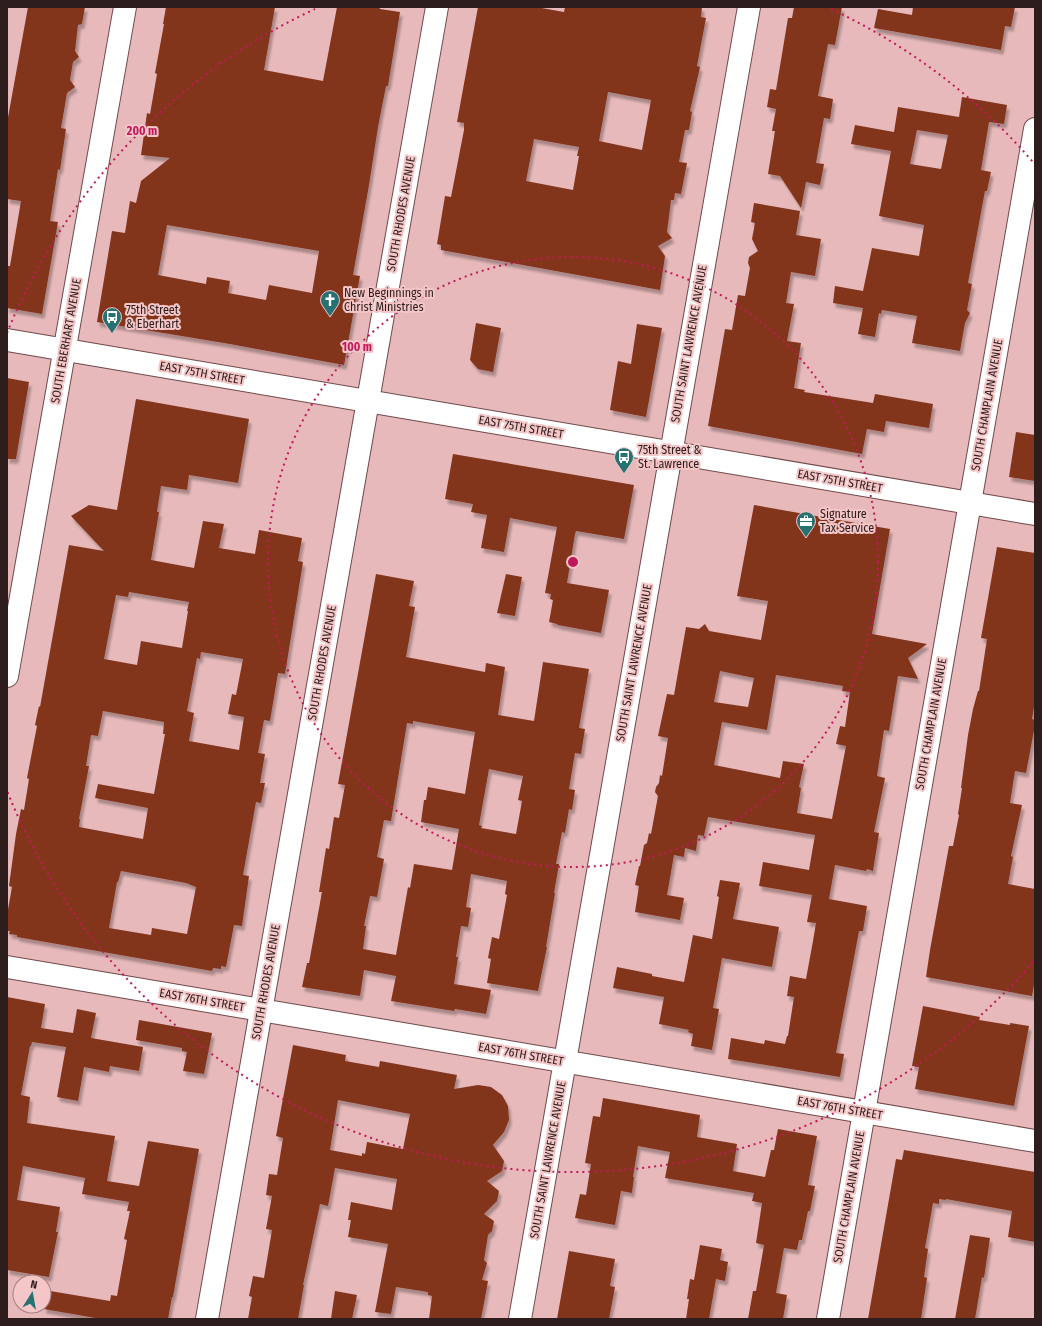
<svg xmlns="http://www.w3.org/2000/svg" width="1042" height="1326" viewBox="0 0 1042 1326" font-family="'Fira Sans Condensed',sans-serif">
<defs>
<filter id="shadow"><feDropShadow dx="2.5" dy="4.5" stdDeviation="1" flood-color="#0004"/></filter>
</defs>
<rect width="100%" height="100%" fill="#e7b9ba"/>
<g fill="#83341e" fill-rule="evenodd" filter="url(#shadow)">
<polygon points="28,7 85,7 82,24 78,25 75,51 79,57 73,62 70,80 75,87 67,93 61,128 66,129 60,170 58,169 50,221 58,222 42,314 7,308 7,266 10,266 21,201 7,199 7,123"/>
<path d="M166 7H275L264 70 323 81 337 7H379L380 9 400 12 388 86H386L378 127 369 185 353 275 360 276 344 365 230 344 97 322 112 231 125 233 130 201 136 203 141 181 170 158 141 155 147 113 150 114 157 74 155 73 164 24H163ZM167 225 319 251 312 293 269 285 266 300 228 293 230 281 207 277 206 284 158 275Z"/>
<path d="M478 7H536L564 12 565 7H702L701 17 706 18 697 66 700 67 690 111 692 112 689 130H685L679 162 687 163 681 194 675 193 674 200H671L667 232 672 238 658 246 665 256 660 290 441 250V245L437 244 445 196 451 197 464 130V123L457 122ZM608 92 651 100 642 150 599 141ZM534 139 579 147 577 156H579L573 190 526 181Z"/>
<polygon points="794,7 842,7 835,45 828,44 818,96 833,99 830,119 824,118 816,163 824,164 820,185 806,182 801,208 780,176 768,174 775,131 772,131 776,109 767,107 770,89 776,90 788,18 792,18"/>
<polygon points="913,7 1015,7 1011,27 1005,26 1001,50 874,28 878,9 912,15"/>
<path d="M962 97 1007 105 1004 124 989 122 981 170 991 172 987 191H985L968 283 972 284 967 310 970 313 965 323 960 351 912 343 917 316 882 310 881 314 879 313 875 337 858 334 863 308 833 303 835 286 863 291 872 248 919 256 924 225 879 216 891 151 851 144 855 125 894 132 898 107 959 117ZM917 130 948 135 941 169 910 164Z"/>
<polygon points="754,203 800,211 796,235 821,239 815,276 791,272 786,303 794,304 787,341 801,343 794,388 805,390 804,392 873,403 875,394 933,404 929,428 886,421 884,432 867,429 862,454 708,426 725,329 732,330 738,295 745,296 750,268 748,263 749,257 758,251 752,239 755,223 751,222"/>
<polygon points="476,323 501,328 493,372 478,369 470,360"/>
<polygon points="637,324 662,328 646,417 610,410 618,361 631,364"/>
<polygon points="7,378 29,382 16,459 7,459"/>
<path d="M136 399 249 419 238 483 189 475 187 490 161 486 157 512H159L151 560 194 568 203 521 224 524 219 548 255 554 259 530 302 538 298 561 303 562 285 674 278 673 270 721 264 720 258 753 265 754 260 783H265L261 803 256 802 243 875 249 876 242 926 234 925 226 967 221 966V969L213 968 212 971 17 937V935L9 934 10 931H7V915L12 887 9 886 16 834 21 809 24 810 29 779 27 778 37 726 35 725 39 706 40 707 69 545 104 551 71 516 89 505 117 510ZM129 592 189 602 187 611H188L182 648 141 641 137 665 104 659 116 595 128 597ZM201 652 243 659 236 695 232 694 228 714 244 717 239 750 189 741 194 713 187 711 197 658 200 659ZM103 711 164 722 163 734H165L154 794 98 784 95 798 148 808 143 839 79 827 80 819H79L89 766H86L91 735 98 736ZM121 871 186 883 196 887 187 934 152 928 151 935 109 928 117 882H118Z"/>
<polygon points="1016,432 1035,435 1035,481 1009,477"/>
<polygon points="453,454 634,485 624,539 576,531 575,534 567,583 609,590 601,633 558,625 557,624 549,622 553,600 550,599 551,594 545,593 557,527 510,518 504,552 481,548 487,515 471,512 473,504 445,499"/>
<path d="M754 505 890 529 872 634 927 644 908 658 918 679 898 676 889 731 884 730 877 776 885 778 874 832 879 833 873 871 867 869 866 871 835 865 829 899 867 906 863 931H859L836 1053 844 1054 840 1077 728 1059 731 1038 764 1044 765 1040 785 1044 787 1036H788L794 997 787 996 790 976 806 979 813 941 816 923 807 922 812 895 759 886 763 862 809 870 815 835 708 817 704 836 698 835 696 851 685 848 684 857 674 855 667 895 684 898 680 920 635 912 639 886 635 885 639 866H640L644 845 647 843 649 833 651 834 658 796 655 792 656 787 659 783 660 775 662 776 668 738 658 736 667 694 674 695 686 627 699 629 705 624 709 631 761 640 768 601 737 596ZM720 671 754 678 748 707 714 702ZM776 675 843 686 842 691 850 692 845 727 840 726 836 744 846 746 832 819 797 813 801 788 799 787 804 764 783 761 780 778 714 765 722 722 767 730Z"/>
<polygon points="997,547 1035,553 1035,701 1032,719 1035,720 1035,725 1026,773 1015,771 1010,803 1022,805 1011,856 1013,857 1008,884 1035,889 1035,979 1032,996 926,977 930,950 949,846 953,846 959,815 958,814 962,788 961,788 968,735 973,709 978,691 979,691 987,639 981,638"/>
<path d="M376 574 414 581 409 606 415 607 406 657 485 672 486 663 505 667 498 715 534 721 543 662 589 669 579 728 585 729 581 754 575 753 569 789 575 790 572 810 569 809 565 833 562 832 556 864H559L554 893H555L546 947H547L538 991 487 983 491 959 488 958 492 937 499 939 507 895 505 894 507 881 471 874 466 907 471 908 468 927 461 926 456 957H458L454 984 491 990 486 1014 455 1009 454 1011 391 1001 396 976 364 970 360 996 302 987 307 963H309L322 892H319L326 848 329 849 334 817 339 818 345 785 338 784ZM413 721 475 732 465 794 428 787 426 800H424L421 822 459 829 452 870 414 864 410 888 408 887 396 955 363 949 366 926H364L370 896 377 897 384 859 377 857 384 820 391 821 407 723 413 724ZM489 769 523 776 518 800 522 801 516 834 481 828 482 826 479 825Z"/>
<polygon points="506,574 522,577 515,616 497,613"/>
<polygon points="720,880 740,883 733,919 779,927 772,967 722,958 713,1008 719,1009 712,1050 691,1046 693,1034 688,1032 689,1030 659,1024 664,997 613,988 617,967 652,974 652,976 684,982 693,935 712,939 719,897 717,896"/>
<polygon points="7,997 45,1004 41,1028 73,1033 77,1009 96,1013 91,1038 143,1047 139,1071 110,1066 109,1072 84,1067 78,1101 57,1097 66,1047 32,1042 31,1046 30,1046 21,1095 30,1097 27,1123 115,1136 107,1181 139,1186 148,1141 199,1149 173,1297 172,1297 168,1319 101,1319 44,1309 44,1290 110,1301 111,1295 117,1296 127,1240 124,1239 130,1211 127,1211 129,1202 82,1194 85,1178 23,1166 17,1200 60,1207 56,1232 58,1232 49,1277 7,1270"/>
<polygon points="923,1006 980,1017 979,1020 1010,1025 1010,1023 1029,1026 1014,1106 915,1089 919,1067 912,1066"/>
<polygon points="139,1020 212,1033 204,1074 183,1071 187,1052 182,1051 182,1048 136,1040"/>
<path d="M293 1045 346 1055 345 1061 379 1067 380 1061 457 1075 454 1089 478 1085 485 1086 491 1087 502 1095 508 1106 509 1120 504 1132 493 1145 504 1161 502 1171 487 1181 499 1191 497 1201 484 1214 494 1221 492 1231 488 1235 484 1260 487 1263 482 1280 488 1281 481 1319H429L432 1296 428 1295V1292L396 1287 391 1314 375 1312 388 1244 348 1237 351 1220H348L351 1202 392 1210 397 1179 335 1168 328 1206 320 1204 303 1285H304L298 1319H248L252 1297 249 1296 253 1276 264 1278 272 1230 266 1229 272 1196 266 1195 269 1174 277 1175 283 1138 276 1136ZM338 1100 410 1114 403 1149 367 1142 365 1154 362 1153V1156L330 1150Z"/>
<polygon points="603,1098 700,1115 697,1137 737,1144 733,1171 765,1177 771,1150 774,1150 778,1129 817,1136 808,1185 815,1186 810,1211 808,1211 802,1240 799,1240 797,1250 784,1248 776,1293 787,1295 783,1319 748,1319 753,1291 756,1291 764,1245 756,1243 762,1203 752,1201 754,1193 665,1178 670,1152 638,1146 633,1177 634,1177 632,1193 621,1191 615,1225 575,1218 580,1194 586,1195 591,1164 585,1163 593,1116 600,1117"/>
<polygon points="904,1150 1035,1172 1035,1242 1008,1237 1012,1211 946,1199 946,1200 939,1199 939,1204 933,1203 925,1248 928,1249 924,1277 927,1278 921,1319 868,1319 896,1159 902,1160"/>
<polygon points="970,1235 990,1238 984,1278 982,1277 975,1319 955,1319"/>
<polygon points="700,1245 722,1249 720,1260 728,1262 725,1281 716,1279 709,1319 686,1319 689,1299 687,1299 690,1279 694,1280"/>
<polygon points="569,1251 615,1259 610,1286 615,1287 609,1319 557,1319"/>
<polygon points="335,1291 357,1295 352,1319 331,1319"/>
</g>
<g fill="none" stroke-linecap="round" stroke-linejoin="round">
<defs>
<g id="street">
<polyline points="7,676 125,7"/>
<polyline points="207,1319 437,7"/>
<polyline points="520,1319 749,7"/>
<polyline points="828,1319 1035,129"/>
</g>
<g id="secondary">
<polyline points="7,340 1035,514"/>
<polyline points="7,967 1035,1141"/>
</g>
</defs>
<use href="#street" stroke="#70494b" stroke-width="24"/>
<use href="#secondary" stroke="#70494b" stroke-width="24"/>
<use href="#street" stroke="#fff" stroke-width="22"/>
<use href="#secondary" stroke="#fff" stroke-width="22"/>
</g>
<g fill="none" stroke="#c2185b" stroke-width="2" stroke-dasharray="2 4">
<circle cx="573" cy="562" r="305"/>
<path d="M1033 962A610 610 0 0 1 7 791M7 333A610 610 0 0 1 315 9M831 9A610 610 0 0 1 1033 162"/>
</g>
<defs>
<symbol id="church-pin" viewBox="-11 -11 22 30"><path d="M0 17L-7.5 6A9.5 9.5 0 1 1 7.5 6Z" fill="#267172" stroke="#f4c6c7"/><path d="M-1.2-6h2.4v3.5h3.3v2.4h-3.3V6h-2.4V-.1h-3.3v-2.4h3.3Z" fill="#fff"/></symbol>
<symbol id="bus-pin" viewBox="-11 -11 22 30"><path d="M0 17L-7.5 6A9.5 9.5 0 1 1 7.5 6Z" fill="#267172" stroke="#f4c6c7"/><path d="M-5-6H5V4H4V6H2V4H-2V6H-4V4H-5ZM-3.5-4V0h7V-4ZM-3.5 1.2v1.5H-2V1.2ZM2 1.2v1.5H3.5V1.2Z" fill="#fff"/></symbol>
<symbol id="office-pin" viewBox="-11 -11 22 30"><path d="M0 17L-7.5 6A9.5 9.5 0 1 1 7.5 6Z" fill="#267172" stroke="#f4c6c7"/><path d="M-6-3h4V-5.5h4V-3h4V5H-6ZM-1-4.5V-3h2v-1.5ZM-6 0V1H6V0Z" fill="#fff"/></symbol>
</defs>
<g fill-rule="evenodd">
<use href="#church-pin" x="319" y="289" width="22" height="30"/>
<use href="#bus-pin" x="101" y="306" width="22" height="30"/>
<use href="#bus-pin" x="613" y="446" width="22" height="30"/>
<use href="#office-pin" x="795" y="510" width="22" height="30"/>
</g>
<g text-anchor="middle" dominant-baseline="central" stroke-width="4" stroke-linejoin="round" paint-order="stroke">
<g font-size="12" fill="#2d1d1d" stroke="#f4c6c7">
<text transform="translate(401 214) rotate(-80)">SOUTH RHODES AVENUE</text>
<text transform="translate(66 341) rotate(-80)">SOUTH EBERHART AVENUE</text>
<text transform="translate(689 344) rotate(-80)">SOUTH SAINT LAWRENCE AVENUE</text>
<text transform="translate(202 373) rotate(10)">EAST 75TH STREET</text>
<text transform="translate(987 405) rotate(-80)">SOUTH CHAMPLAIN AVENUE</text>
<text transform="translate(521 427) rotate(10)">EAST 75TH STREET</text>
<text transform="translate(840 481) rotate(10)">EAST 75TH STREET</text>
<text transform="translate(322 663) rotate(-80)">SOUTH RHODES AVENUE</text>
<text transform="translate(634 663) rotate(-80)">SOUTH SAINT LAWRENCE AVENUE</text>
<text transform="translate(931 724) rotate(-80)">SOUTH CHAMPLAIN AVENUE</text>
<text transform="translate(266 982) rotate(-80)">SOUTH RHODES AVENUE</text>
<text transform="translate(202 1000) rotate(10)">EAST 76TH STREET</text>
<text transform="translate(521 1054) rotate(10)">EAST 76TH STREET</text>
<text transform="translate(840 1108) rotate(10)">EAST 76TH STREET</text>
<text transform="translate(548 1160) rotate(-80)">SOUTH SAINT LAWRENCE AVENUE</text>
<text transform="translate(849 1197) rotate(-80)">SOUTH CHAMPLAIN AVENUE</text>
</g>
<g font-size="12" fill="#2d1d1d" stroke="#f4c6c7" text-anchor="start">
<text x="344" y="293">New Beginnings in<tspan x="344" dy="14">Christ Ministries</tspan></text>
<text x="126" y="310">75th Street<tspan x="126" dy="14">&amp; Eberhart</tspan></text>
<text x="638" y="450">75th Street &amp;<tspan x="638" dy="14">St. Lawrence</tspan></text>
<text x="820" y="514">Signature<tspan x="820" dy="14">Tax Service</tspan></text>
</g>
</g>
<circle cx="573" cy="562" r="6" fill="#c2185b" stroke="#f4c6c7" stroke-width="2"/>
<g font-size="12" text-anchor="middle" font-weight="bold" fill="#c2185b" stroke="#f4c6c7" stroke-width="4" stroke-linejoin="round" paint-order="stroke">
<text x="142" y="135">200 m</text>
<text x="357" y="351">100 m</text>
</g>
<rect width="1042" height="1326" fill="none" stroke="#2d1d1d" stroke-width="16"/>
<g transform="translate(32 1294) rotate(11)"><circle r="19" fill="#f4c6c7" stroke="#a48283"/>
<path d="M0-3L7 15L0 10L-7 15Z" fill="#267172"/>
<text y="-6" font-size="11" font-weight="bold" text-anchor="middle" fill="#2d1d1d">N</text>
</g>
</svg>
